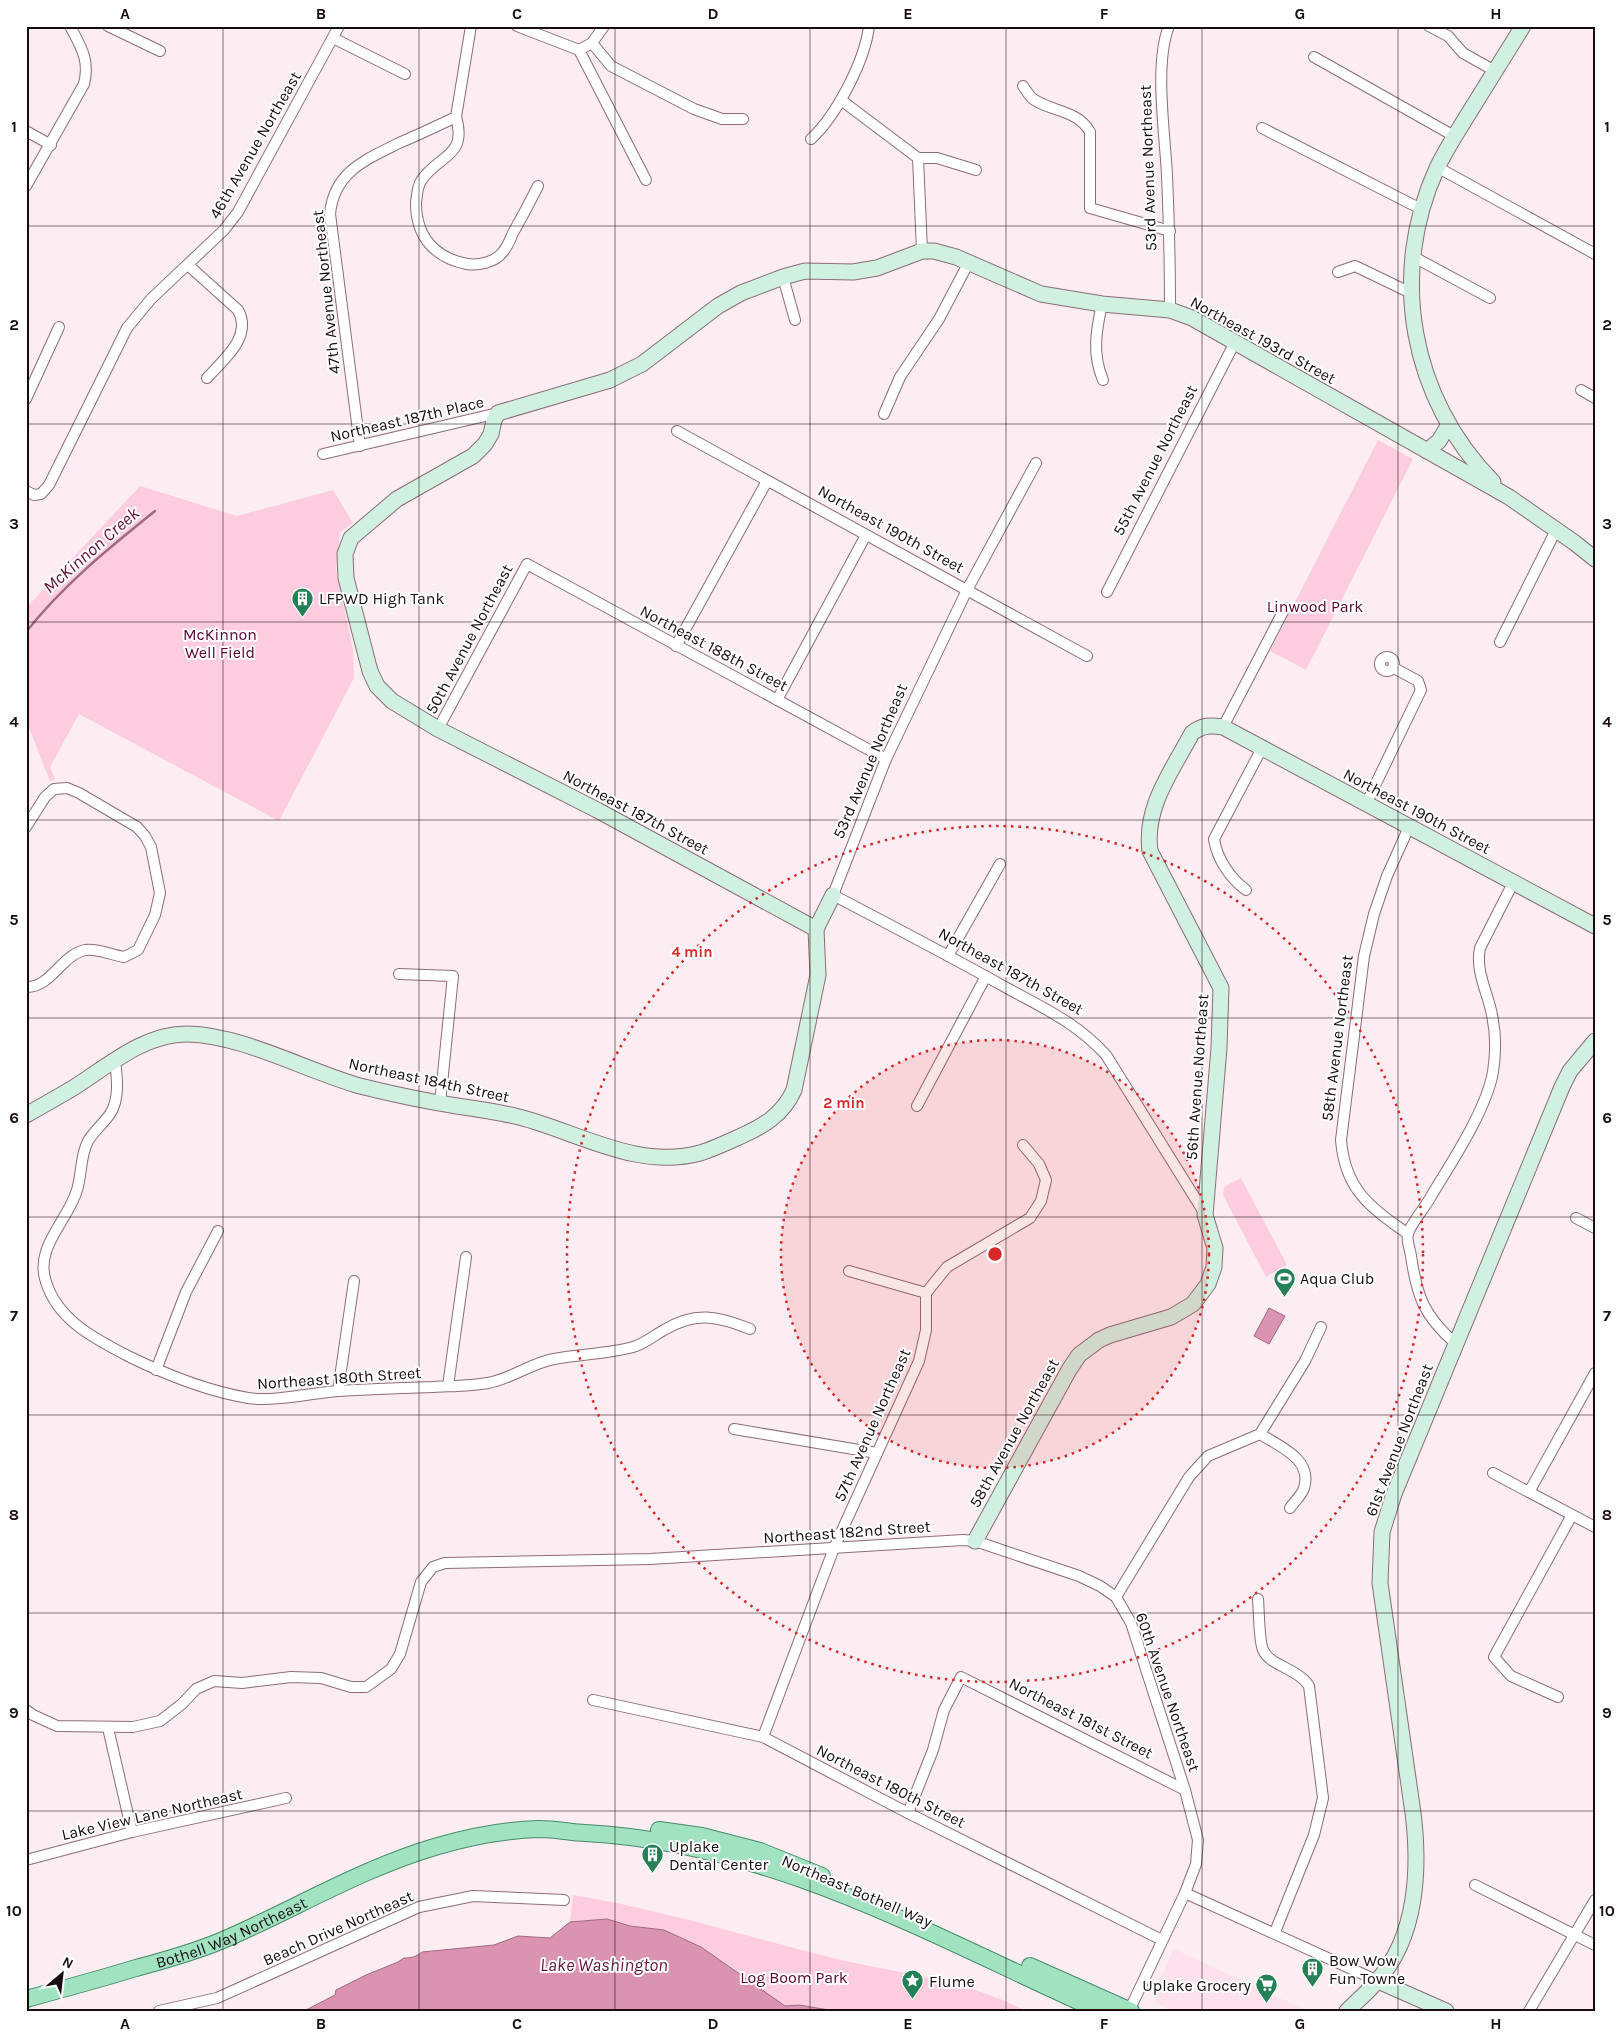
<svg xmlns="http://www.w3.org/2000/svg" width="1621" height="2037" viewBox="0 0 1621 2037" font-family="Karla,sans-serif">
<rect width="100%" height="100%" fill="#fcedf2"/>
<polygon fill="#fde1ec" points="1174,1949 1307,2011 1172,2011 1155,2003 1157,1985"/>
<g fill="#fdccdf">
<polygon points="1378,440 1413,459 1306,670 1270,651"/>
<polygon points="140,486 237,516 333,490 353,523 340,532 336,570 353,649 354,678 279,821 79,714 50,767 55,779 50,781 26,720 26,608"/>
<polygon points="1241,1178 1287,1265 1266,1277 1223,1195 1224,1187"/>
<path d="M573 1895C659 1909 741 1935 825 1956 891 1973 964 1978 1026 2011H835L799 2005 785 2006 664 1930 630 1926 607 1919 570 1922Z"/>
</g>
<g fill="#da93b0" stroke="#a06a80">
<polygon points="1269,1308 1285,1316 1269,1344 1254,1336"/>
<path d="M607 1919 630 1926 664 1930 701 1947 785 2006 799 2005 835 2011H304L335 1995 336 1990 366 1975 398 1962 404 1958C411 1958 416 1957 422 1952L494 1945 518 1936 550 1938 570 1922Z"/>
</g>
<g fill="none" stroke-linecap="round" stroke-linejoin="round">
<path stroke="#a06a80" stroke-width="2.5" d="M26 632C64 584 108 549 155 511"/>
<defs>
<g id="street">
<polyline points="108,26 160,51"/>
<polyline points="517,26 579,50"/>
<path d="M1169 26C1154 63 1165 134 1167 175 1169 220 1170 265 1170 310"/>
<polyline points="1429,26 1448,36 1463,53 1495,71"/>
<polyline points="333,38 405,74"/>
<polyline points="592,43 611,66 694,109 722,119 743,119"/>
<polyline points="579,50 646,180"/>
<polyline points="579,50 592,43 604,26"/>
<polyline points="1314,57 1454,136"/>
<path d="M1023 86C1026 90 1029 96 1033 99 1052 112 1078 110 1090 132V208L1170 231"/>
<polyline points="841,100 918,158 937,158 976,170"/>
<path d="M456 117C468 158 437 155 421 181 417 187 417 196 416 203 416 237 435 258 467 264 478 266 495 262 502 253 507 248 510 240 513 233 522 217 530 202 538 186"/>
<polyline points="1262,128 1421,209"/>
<polyline points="26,131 51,145"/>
<path d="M811 139C836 116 865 61 869 26"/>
<polyline points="918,158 922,251"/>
<polyline points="1437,167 1595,254"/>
<path d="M26 186 84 84C90 60 81 47 70 26"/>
<polyline points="1412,256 1490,298"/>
<path d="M188 265 238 310C253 337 223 360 207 378"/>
<polyline points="1338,272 1355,266 1411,293"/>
<polyline points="783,277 795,320"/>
<path d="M1102 304C1096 331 1092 354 1103 380"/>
<polyline points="1581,390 1595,398"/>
<polyline points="26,399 59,327"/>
<polyline points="884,414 900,377 939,319 969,262"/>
<polyline points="677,431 1087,656"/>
<path d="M360 446 330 214C334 172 365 160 399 143 418 135 437 126 456 117L471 26"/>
<polyline points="323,454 498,413"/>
<path d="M1036 463 967 590 886 759 833 895C890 925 948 955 1005 987 1043 1008 1076 1022 1106 1055L1205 1214"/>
<polyline points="26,491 34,495 41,494 49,485 127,328 151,299 224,230 238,212 339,26"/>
<polyline points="1107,592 1234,344"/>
<polyline points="1500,642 1556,530"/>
<polyline points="676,646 767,481"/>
<circle cx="1387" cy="664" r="7"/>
<polyline points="777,700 866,535"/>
<polyline points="1223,727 1285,608"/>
<polyline points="438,729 527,564 886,759"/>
<polyline points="1366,804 1421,690 1418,681 1394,668"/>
<path d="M26 827 45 797 54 789 67 788 79 793 137 827 145 836 151 847 160 893 155 915 138 950 124 957C111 955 98 948 85 950 61 955 51 988 26 987"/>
<path d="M1246 890C1230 878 1217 859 1214 839L1262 748"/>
<polyline points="948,956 1000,864"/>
<polyline points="399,974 453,976 440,1103"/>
<path d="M115 1060C117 1077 120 1099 110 1114 103 1124 94 1131 88 1141 80 1156 82 1174 77 1190 68 1221 34 1247 46 1282 58 1321 97 1340 130 1357 167 1375 207 1391 248 1398 274 1402 311 1393 338 1391 370 1389 401 1388 433 1387 451 1386 471 1386 488 1383 511 1379 531 1363 554 1359 580 1354 608 1354 633 1347 644 1344 655 1335 664 1330 695 1311 718 1316 750 1329"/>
<polyline points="917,1106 986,976"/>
<polyline points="1576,1218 1595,1228"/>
<path d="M1408 1234C1370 1207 1345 1190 1341 1140L1364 956 1374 914 1387 876 1409 827"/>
<polyline points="849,1271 926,1293"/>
<path d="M1456 1344C1424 1316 1417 1297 1411 1256 1410 1249 1406 1239 1408 1233 1413 1221 1424 1209 1430 1198 1451 1163 1486 1111 1493 1072 1496 1053 1496 1034 1492 1015 1488 993 1475 971 1480 948L1513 883"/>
<polyline points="156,1370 186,1292 218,1231"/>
<polyline points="448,1386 466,1257"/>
<polyline points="338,1391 354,1281"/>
<polyline points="734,1429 877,1453"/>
<path d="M1260 1434C1279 1446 1313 1459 1304 1488 1302 1495 1294 1502 1290 1508"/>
<polyline points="1493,1473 1595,1527"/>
<polyline points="1529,1492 1595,1373"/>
<polyline points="1116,1597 1189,1477 1208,1456 1260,1434 1305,1361 1321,1327"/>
<path d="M1258 1599C1259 1611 1259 1641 1263 1650 1270 1666 1299 1669 1309 1686L1323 1798 1314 1835 1275 1932"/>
<polyline points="1558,1697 1511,1676 1494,1657 1572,1515"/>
<polyline points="593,1700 763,1737 908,1813 1162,1940"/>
<polyline points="26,1710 33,1715 57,1726 133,1727 160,1721 182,1704 196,1689 214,1681 242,1683 291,1677 321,1678 351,1687 366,1687 391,1669 400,1654 421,1582 433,1567 445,1563 650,1559 963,1540 975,1541 1079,1576 1100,1586 1116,1597 1131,1623 1185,1790 1198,1840 1196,1864 1185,1893 1129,2011"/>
<polyline points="108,1728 132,1832"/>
<polyline points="763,1737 834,1548 919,1361 926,1330 926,1293 947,1267 1030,1218 1041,1201 1046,1180 1039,1164 1023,1145"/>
<polyline points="908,1813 933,1750 944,1710 961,1677 1185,1790"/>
<polyline points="26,1860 132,1832 286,1798"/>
<polyline points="1475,1885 1595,1945"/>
<polyline points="1185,1893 1378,1981"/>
<polyline points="159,2011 217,1998 419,1907 473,1896 564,1900"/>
<polyline points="1529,2011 1595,1900"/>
</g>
<g id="secondary">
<polyline points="1427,451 1439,441 1448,426"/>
<path d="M1493 482C1411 399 1388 275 1437 168 1446 149 1458 131 1469 113 1487 84 1505 55 1523 26"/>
<polyline points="816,929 597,810 438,729 392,701 377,686 370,671 346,578 345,554 351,538 397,499 473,456 485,444 491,434 494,420 498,413 610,380 642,364 718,306 741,293 783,277 805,271 853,272 877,268 922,251 934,251 956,257 1041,294 1102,304 1170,310 1192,318 1509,497 1575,543 1595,559"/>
<path d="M26 1115C42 1106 58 1097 73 1088 108 1066 145 1033 188 1034 242 1035 307 1071 360 1086 392 1094 425 1101 457 1106 478 1109 499 1112 519 1117 578 1132 637 1170 700 1153 713 1149 726 1143 739 1137 762 1127 783 1115 794 1090L818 975 816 929 833 895"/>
<path d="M975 1541 1069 1370 1079 1355 1099 1340 1110 1335 1171 1317 1193 1304 1208 1284 1214 1267 1215 1248 1205 1215 1219 1048 1221 988 1150 851C1144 807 1172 771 1192 733 1203 725 1210 725 1223 727L1595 926"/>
<polyline points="1378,1981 1446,2011"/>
<path d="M1347 2011C1357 2001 1368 1992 1377 1981 1417 1937 1420 1869 1413 1813L1380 1583 1382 1532 1394 1494 1562 1087 1570 1071 1595 1041"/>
</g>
<g id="primary">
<polyline points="659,1830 702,1836 760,1851 822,1876"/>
<polyline points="1030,1966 1131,2011"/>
<path id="s1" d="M26 1999C63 1989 100 1979 136 1968 166 1960 195 1952 223 1940 295 1909 362 1868 438 1846 469 1837 506 1830 539 1829 554 1829 570 1832 585 1833 773 1843 932 1936 1100 2011"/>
</g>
</defs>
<use href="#street" stroke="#8d6c79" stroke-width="12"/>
<use href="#secondary" stroke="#8d6c79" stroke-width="17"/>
<use href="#primary" stroke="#488b69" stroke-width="18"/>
<use href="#street" stroke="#fff" stroke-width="10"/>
<use href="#secondary" stroke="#d0f1e0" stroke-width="15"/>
<use href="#primary" stroke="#a1e2c1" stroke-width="16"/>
</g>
<path fill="none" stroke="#180c11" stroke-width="1" stroke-opacity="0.55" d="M223 26V2011M419 26V2011M615 26V2011M810 26V2011M1006 26V2011M1202 26V2011M1398 26V2011M26 226H1595M26 424H1595M26 622H1595M26 820H1595M26 1018H1595M26 1217H1595M26 1415H1595M26 1613H1595M26 1811H1595"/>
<circle cx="995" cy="1254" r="214" fill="#d62828" fill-opacity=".12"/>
<g fill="none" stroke="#d62828" stroke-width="2.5" stroke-dasharray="2.5 5">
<circle cx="995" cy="1254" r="214"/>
<circle cx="995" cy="1254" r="428"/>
</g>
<defs>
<symbol id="building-pin" viewBox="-11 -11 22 30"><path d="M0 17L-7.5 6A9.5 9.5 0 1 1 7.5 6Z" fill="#248057" stroke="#fff"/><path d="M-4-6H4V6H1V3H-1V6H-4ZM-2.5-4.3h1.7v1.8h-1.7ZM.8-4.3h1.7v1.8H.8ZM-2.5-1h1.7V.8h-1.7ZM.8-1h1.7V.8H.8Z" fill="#fff"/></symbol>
<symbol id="stadium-pin" viewBox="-11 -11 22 30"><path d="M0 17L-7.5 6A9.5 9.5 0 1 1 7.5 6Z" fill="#248057" stroke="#fff"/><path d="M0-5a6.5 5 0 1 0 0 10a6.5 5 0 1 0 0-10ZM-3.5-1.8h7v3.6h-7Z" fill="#fff"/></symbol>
<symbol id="sight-pin" viewBox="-11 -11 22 30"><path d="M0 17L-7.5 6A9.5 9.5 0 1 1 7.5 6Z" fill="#248057" stroke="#fff"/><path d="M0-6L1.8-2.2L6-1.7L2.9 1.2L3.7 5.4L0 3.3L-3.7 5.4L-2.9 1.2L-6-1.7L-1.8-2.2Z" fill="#fff"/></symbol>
<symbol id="supermarket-pin" viewBox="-11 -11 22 30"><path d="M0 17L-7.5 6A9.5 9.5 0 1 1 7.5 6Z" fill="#248057" stroke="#fff"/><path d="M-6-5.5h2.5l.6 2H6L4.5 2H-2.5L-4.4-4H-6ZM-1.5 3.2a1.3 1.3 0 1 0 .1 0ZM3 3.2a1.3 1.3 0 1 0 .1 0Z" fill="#fff"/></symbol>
</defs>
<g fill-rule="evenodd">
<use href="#building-pin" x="290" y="586" width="25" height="34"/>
<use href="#stadium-pin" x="1272" y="1266" width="25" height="34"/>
<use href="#building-pin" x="640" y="1842" width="25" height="34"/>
<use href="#building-pin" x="1300" y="1956" width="25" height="34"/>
<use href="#sight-pin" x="900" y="1968" width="25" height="34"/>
<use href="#supermarket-pin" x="1254" y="1972" width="25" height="34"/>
</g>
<g text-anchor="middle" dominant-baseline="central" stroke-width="4" stroke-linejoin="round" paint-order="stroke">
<g font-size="16" fill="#180c11" stroke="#fff">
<text transform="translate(255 145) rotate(-60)">46th Avenue Northeast</text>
<text transform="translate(1148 168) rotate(-92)">53rd Avenue Northeast</text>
<text transform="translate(326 292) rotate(-96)">47th Avenue Northeast</text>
<text transform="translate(1263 340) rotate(29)">Northeast 193rd Street</text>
<text transform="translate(407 419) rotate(-13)">Northeast 187th Place</text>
<text transform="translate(1155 460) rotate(-63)">55th Avenue Northeast</text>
<text transform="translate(891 529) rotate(29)">Northeast 190th Street</text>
<text transform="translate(469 639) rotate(-62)">50th Avenue Northeast</text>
<text transform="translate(714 648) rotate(28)">Northeast 188th Street</text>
<text transform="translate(870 761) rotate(-67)">53rd Avenue Northeast</text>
<text transform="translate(1417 811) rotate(28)">Northeast 190th Street</text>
<text transform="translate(636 812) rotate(28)">Northeast 187th Street</text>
<text transform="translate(1011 971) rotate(29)">Northeast 187th Street</text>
<text transform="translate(1337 1038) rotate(-83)">58th Avenue Northeast</text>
<text transform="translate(1197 1077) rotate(-86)">56th Avenue Northeast</text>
<text transform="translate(429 1080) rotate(12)">Northeast 184th Street</text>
<text transform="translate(339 1378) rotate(-4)">Northeast 180th Street</text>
<text transform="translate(872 1425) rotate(-66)">57th Avenue Northeast</text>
<text transform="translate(1014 1433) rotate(-61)">58th Avenue Northeast</text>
<text transform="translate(1399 1440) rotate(-69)">61st Avenue Northeast</text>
<text transform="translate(847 1532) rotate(-4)">Northeast 182nd Street</text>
<text transform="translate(1168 1692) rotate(71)">60th Avenue Northeast</text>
<text transform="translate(1081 1718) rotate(27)">Northeast 181st Street</text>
<text transform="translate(891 1786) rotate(27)">Northeast 180th Street</text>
<text transform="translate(152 1814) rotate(-13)">Lake View Lane Northeast</text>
<text transform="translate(857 1891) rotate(23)">Northeast Bothell Way</text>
<text transform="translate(338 1928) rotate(-24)">Beach Drive Northeast</text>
<text stroke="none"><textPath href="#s1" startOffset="216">Bothell Way Northeast</textPath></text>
</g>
<g font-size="16" fill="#180c11" stroke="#fff" text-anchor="start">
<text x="319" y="598">LFPWD High Tank</text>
<text x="1300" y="1278">Aqua Club</text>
<text x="669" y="1846">Uplake<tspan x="669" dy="18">Dental Center</tspan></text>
<text x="1329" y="1960">Bow Wow<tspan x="1329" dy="18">Fun Towne</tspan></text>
<text x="929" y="1981">Flume</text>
<text x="1251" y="1985" text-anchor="end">Uplake Grocery</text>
</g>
<g font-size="16" fill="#580133" stroke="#fff">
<text x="1315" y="606">Linwood Park</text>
<text x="220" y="634">McKinnon<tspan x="220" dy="18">Well Field</tspan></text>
<text x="794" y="1977">Log Boom Park</text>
</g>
<g font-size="18" font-style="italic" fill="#65123f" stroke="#fff">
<text transform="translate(91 550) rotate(-41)">McKinnon Creek</text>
<text x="604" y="1965">Lake Washington</text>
</g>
</g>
<circle cx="995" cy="1254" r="8" fill="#d62828" stroke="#fff" stroke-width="2.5"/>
<g font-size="15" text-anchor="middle" font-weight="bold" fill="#d62828" stroke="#fff" stroke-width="4" stroke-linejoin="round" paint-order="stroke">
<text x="692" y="957">4 min</text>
<text x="844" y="1108">2 min</text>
</g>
<rect width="1621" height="2037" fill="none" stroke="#ffffff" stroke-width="55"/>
<g transform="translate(62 1974) rotate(28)" stroke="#ffffff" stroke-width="4" paint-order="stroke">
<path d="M0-4L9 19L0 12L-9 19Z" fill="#180c11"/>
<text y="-8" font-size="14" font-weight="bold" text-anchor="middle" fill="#180c11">N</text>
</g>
<rect x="28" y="28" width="1566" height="1982" fill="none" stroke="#180c11" stroke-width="2"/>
<g font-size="16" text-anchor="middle" font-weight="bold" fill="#180c11">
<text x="125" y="19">A</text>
<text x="321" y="19">B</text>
<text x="517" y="19">C</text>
<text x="713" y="19">D</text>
<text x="908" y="19">E</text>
<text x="1104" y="19">F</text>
<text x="1300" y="19">G</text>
<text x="1496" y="19">H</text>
<text x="14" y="132">1</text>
<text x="1607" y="132">1</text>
<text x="14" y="330">2</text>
<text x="1607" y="330">2</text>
<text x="14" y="529">3</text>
<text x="1607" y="529">3</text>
<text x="14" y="727">4</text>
<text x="1607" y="727">4</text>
<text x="14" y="925">5</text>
<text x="1607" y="925">5</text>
<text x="14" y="1123">6</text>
<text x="1607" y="1123">6</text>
<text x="14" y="1321">7</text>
<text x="1607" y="1321">7</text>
<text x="14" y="1520">8</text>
<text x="1607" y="1520">8</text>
<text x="14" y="1718">9</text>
<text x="1607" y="1718">9</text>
<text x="14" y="1916">10</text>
<text x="1607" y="1916">10</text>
<text x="125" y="2029">A</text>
<text x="321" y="2029">B</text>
<text x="517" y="2029">C</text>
<text x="713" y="2029">D</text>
<text x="908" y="2029">E</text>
<text x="1104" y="2029">F</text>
<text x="1300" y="2029">G</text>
<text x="1496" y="2029">H</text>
</g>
</svg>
